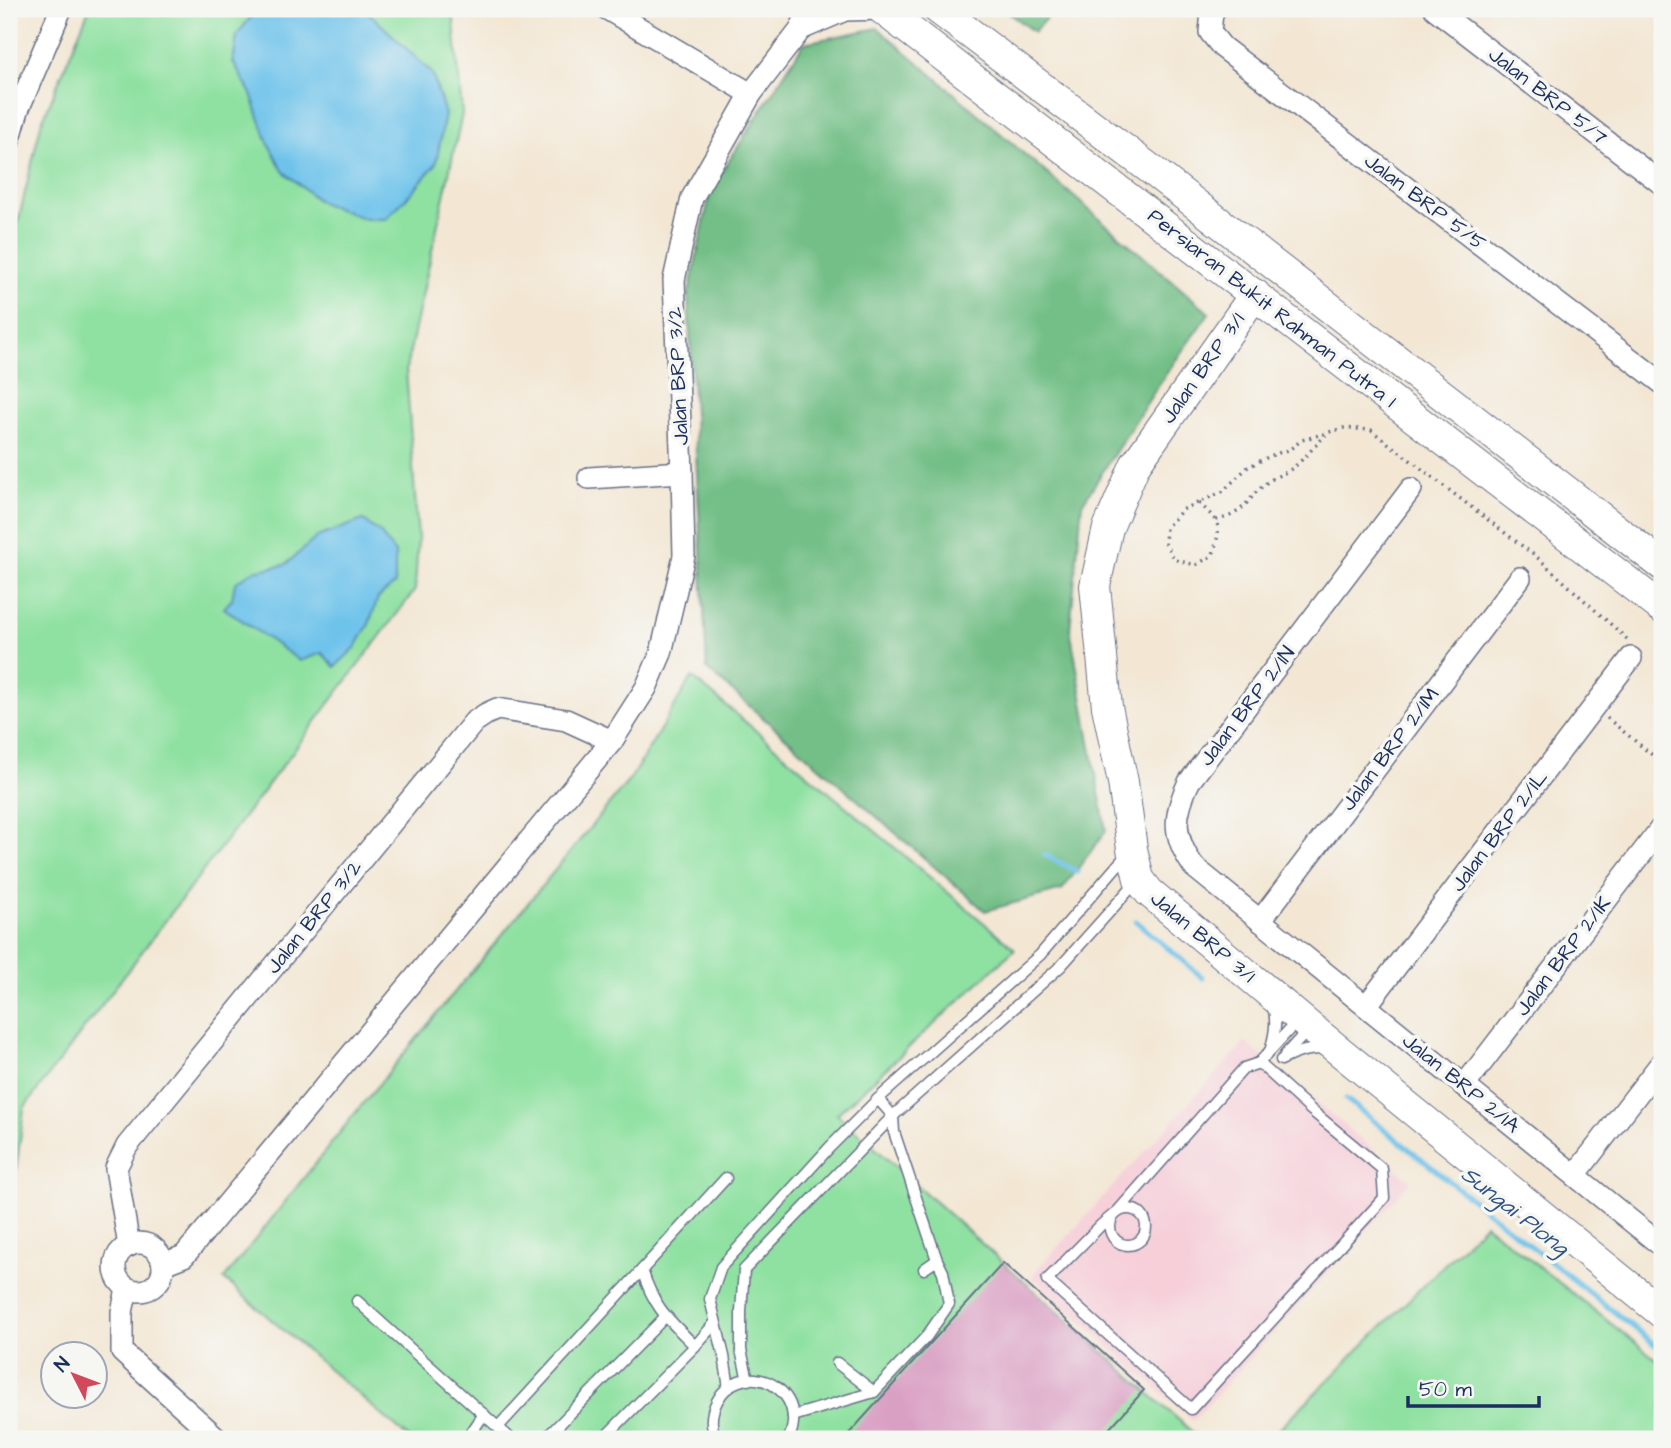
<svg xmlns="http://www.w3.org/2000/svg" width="1671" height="1448" viewBox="0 0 1671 1448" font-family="'Architects Daughter',sans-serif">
<rect width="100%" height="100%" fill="#f6f6f2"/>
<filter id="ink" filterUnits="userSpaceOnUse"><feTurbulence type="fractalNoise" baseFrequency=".0143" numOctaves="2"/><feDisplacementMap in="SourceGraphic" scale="14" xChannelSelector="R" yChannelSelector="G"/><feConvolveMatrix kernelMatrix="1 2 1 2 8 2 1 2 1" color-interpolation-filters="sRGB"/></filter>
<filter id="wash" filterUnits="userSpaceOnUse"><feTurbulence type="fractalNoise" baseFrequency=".00686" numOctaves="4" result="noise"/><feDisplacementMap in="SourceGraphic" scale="28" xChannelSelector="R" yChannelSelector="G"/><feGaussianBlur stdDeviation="1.57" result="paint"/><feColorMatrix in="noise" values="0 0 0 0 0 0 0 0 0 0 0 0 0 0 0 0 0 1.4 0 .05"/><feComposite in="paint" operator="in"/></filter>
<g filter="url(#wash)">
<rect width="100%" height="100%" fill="#f3e7d4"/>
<polygon fill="#f6cfd9" points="1245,1042 1411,1181 1193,1421 1031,1276"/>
<g fill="#8fe1a1" stroke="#558880" stroke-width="2">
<polygon points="89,9 453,9 462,114 406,369 418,539 415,590 24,1108 9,1225 9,261 41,124"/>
<polygon points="692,677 1015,949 837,1114 1200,1439 410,1439 224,1279 356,1112 631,778"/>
<polygon points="1485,1224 1662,1364 1662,1439 1269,1439"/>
</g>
<g fill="#73bf87" stroke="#477772" stroke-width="2">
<polygon points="1003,9 1054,9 1034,32"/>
<polygon points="878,28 1209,313 1159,384 1082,504 1070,629 1106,831 1062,890 985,911 707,669 688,297 711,189 804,43"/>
</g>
<g fill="#6ec3eb" stroke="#4479a4" stroke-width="2">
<polygon points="257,9 365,9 432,73 445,114 436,164 410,194 386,219 366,219 320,202 283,171 268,143 251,94 233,62 237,35"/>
<polygon points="363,520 380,533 395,553 395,584 378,598 369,624 356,647 335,667 322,653 300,661 224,608 232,599 235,583 253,571 285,565 317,537"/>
</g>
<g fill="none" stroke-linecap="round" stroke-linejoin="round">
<g stroke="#6ec3eb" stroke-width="5">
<polyline points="1045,855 1078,872"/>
<polyline points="1136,921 1203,978"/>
<polyline points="1346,1099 1662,1350"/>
</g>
</g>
<g id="blocks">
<polygon fill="#daa0c4" points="1003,1263 1144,1390 1100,1439 844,1439"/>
</g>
</g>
<g filter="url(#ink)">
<use href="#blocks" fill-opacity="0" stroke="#676f87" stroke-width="2"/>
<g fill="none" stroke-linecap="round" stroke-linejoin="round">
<defs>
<g id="lane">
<path d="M1271 1048C1275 1033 1277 1021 1273 1006"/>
<polyline points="1285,1055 1310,1028"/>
<path d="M1281 1060C1296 1053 1310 1047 1327 1050"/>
<polygon points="1259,1063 1311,1110 1382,1169 1384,1198 1191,1409 1047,1280 1101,1225 1117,1212 1244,1068"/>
<polyline points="1259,1063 1297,1021"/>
<circle cx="1128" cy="1227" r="18"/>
<polyline points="924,1269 937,1260"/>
<path d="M642 1270C654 1308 668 1319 695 1346"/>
<polyline points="357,1301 511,1439"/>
<polyline points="837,1363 874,1392"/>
<polyline points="748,1380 741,1350 741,1311 744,1270 893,1116 1061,966 1137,881"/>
<polyline points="729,1388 724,1356 710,1299 721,1267 829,1148 878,1099 1040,955 1129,852"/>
<polyline points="793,1416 874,1392 927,1336 949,1304 943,1272 937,1260 894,1132 893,1116 878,1099"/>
<polyline points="498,1427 726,1178"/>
<polyline points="467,1439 484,1414"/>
<polyline points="545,1439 665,1317"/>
<polyline points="603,1439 695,1346 715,1323"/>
<path d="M718 1439C717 1436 714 1433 713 1430 708 1411 721 1387 739 1381 765 1372 792 1392 793 1418 794 1425 791 1433 789 1439"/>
</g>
<g id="street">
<polyline points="607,9 751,94"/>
<polyline points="1215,9 1212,13 1210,32 1222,47 1662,383"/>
<polyline points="1435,9 1662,184"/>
<polyline points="801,29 845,10 883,9"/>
<polyline points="9,142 18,110 61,9"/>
<polyline points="589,478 682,472"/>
<path d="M1411 489 1189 782C1173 816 1172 836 1194 867L1662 1246"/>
<polyline points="1260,921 1520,578"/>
<polyline points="1367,1005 1631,658"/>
<polyline points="1464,1086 1662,827"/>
<polyline points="1575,1175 1662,1062"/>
<circle cx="139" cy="1267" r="24"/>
<polyline points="129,1246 116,1168 127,1146 474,722 486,714 497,709 566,720 612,741"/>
<polyline points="163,1264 184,1256 612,741 646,688 661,653 684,556 682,472 674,280 692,198 751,94 801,29 808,9"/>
<polyline points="127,1289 122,1312 122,1352 218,1439"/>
</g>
<g id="secondary">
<polyline points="882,9 1662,608"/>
<polyline points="938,9 1153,171 1662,565"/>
<polyline points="1255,294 1135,465 1108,528 1095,586 1107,707 1123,782 1132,849 1139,879 1149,892 1310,1027 1662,1313"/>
</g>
</defs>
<use href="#lane" stroke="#676f87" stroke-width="13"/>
<use href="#street" stroke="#676f87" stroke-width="24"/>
<use href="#secondary" stroke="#676f87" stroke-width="32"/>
<g stroke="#676f87" stroke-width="3.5" stroke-dasharray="2 5" stroke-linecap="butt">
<path d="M1199 503C1222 525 1221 524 1213 555L1196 565 1175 560 1165 543 1166 528 1182 510 1222 492 1248 467 1270 456 1290 449 1302 440 1343 428 1371 430 1539 559 1628 640"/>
<path d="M1216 520C1244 515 1246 500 1265 484 1273 477 1285 474 1294 467 1305 458 1315 445 1326 435"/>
<polyline points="1607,718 1662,763"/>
</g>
<use href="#lane" stroke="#fff" stroke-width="10"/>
<use href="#street" stroke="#fff" stroke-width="21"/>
<use href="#secondary" stroke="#fff" stroke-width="30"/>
</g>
</g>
<g text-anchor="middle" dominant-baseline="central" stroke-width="7" stroke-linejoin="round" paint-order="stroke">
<g font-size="21" fill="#1b2f5e" stroke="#f6f6f2">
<text transform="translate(1548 96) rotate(38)">Jalan BRP 5/7</text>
<text transform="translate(1425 202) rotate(37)">Jalan BRP 5/5</text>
<text transform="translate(1272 308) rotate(38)">Persiaran Bukit Rahman Putra 1</text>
<text transform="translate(1203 368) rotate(-55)">Jalan BRP 3/1</text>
<text transform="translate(678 376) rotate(-93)">Jalan BRP 3/2</text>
<text transform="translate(1247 706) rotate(-53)">Jalan BRP 2/1N</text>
<text transform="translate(1390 749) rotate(-53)">Jalan BRP 2/1M</text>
<text transform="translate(1499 831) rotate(-53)">Jalan BRP 2/1L</text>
<text transform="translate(314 917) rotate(-51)">Jalan BRP 3/2</text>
<text transform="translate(1203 937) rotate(40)">Jalan BRP 3/1</text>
<text transform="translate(1563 956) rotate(-53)">Jalan BRP 2/1K</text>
<text transform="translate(1461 1083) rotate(39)">Jalan BRP 2/1A</text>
</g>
<g font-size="23" font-style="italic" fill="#305481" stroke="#f6f6f2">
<text transform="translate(1515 1211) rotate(38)">Sungai Plong</text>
</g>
</g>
<rect width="1671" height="1448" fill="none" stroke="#f6f6f2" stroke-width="35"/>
<g transform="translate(74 1375) rotate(312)"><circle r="33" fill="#f6f6f2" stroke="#9ea6b7" stroke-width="2"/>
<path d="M0-5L12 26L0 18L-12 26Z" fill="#d1495b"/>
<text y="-10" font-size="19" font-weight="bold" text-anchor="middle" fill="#1b2f5e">N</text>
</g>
<path d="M1408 1396v10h131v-10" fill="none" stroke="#1b2f5e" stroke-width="3.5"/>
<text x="1419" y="1396" font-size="21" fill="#1b2f5e" stroke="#f6f6f2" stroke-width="5" paint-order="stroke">50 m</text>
</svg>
